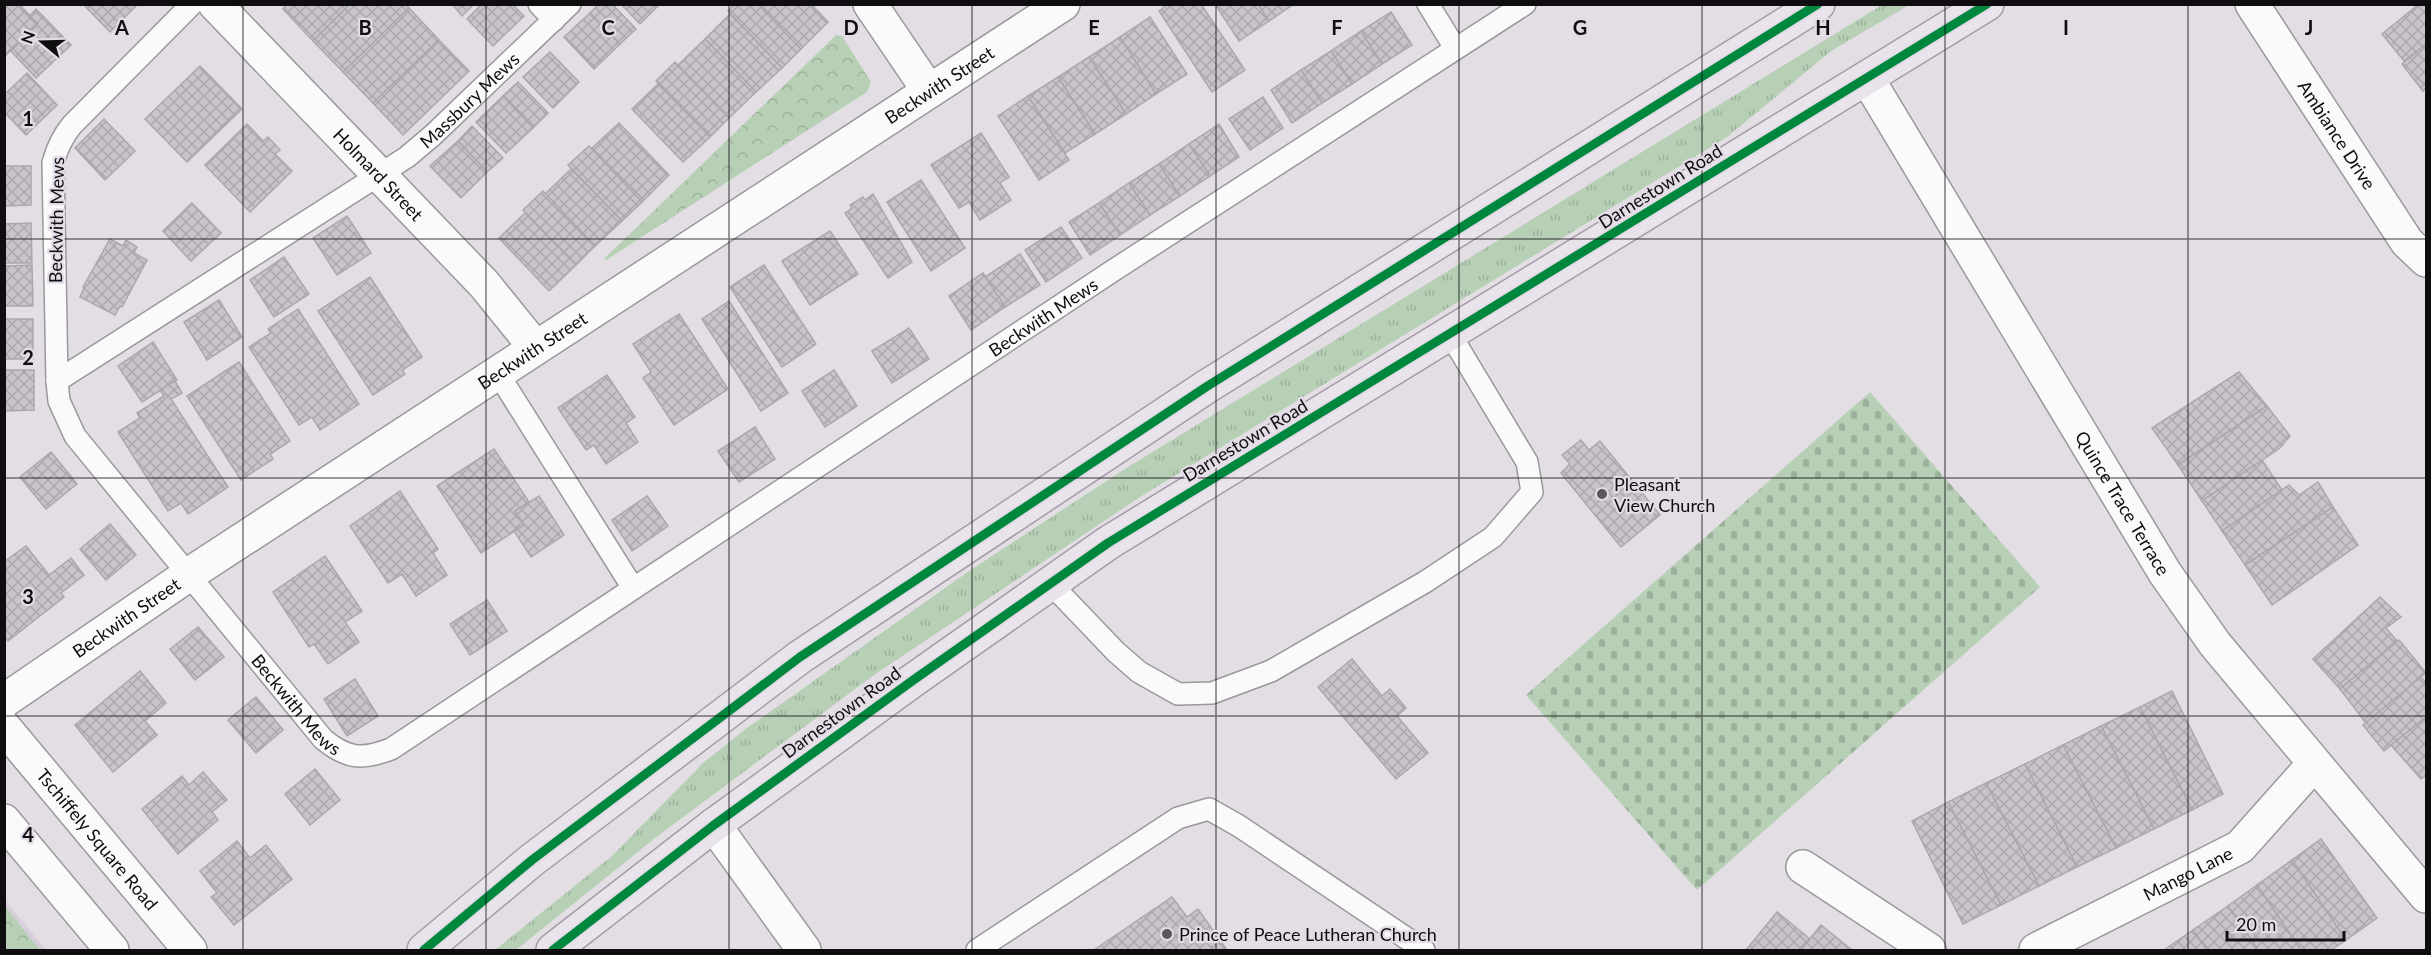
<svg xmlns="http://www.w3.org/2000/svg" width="2431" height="955" viewBox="0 0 2431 955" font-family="Lato,sans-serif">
<defs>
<pattern id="grass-tufts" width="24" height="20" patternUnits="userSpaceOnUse" patternTransform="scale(1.5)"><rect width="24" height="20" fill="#b7d0b5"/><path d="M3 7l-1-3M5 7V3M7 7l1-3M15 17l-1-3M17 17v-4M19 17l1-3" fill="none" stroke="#9cb19b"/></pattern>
<pattern id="forest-crowns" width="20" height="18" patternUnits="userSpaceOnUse" patternTransform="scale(1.5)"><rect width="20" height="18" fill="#b7d0b5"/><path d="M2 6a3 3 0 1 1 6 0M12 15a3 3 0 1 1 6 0" fill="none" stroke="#9cb19b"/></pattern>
<pattern id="cemetery-stones" width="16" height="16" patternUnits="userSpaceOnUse" patternTransform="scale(1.5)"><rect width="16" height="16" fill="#b7d0b5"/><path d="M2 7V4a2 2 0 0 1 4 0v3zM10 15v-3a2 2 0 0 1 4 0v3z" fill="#9cb19b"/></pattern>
<pattern id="building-cross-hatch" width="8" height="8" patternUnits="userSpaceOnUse" patternTransform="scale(1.5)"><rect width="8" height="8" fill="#c8c4c9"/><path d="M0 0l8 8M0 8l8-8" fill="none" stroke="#aba7ac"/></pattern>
</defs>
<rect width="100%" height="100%" fill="#e2dee4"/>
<polygon fill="#d7cfdb" points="5,900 46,950 5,950"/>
<polygon fill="url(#grass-tufts)" points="1882,5 1909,5 1831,51 1727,137 1140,497 874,675 655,838 516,950 495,950 612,856 703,763 747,728 972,569 1128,467"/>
<g fill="url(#forest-crowns)">
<polygon points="836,35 842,36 871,82 867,92 606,260 605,258"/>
<polygon points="5,906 40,950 5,950"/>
</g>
<polygon fill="url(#cemetery-stones)" points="1870,392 2040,587 1697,890 1526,695"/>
<g fill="url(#building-cross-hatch)" stroke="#aba8ad" stroke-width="1.5">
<polygon points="4,4 19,4 38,24 4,57"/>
<polygon points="83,4 138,4 110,32"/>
<polygon points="287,4 350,4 313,41 283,9"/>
<polygon points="350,4 405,4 409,8 343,72 313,41"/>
<polygon points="452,4 474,4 462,16"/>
<polygon points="482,4 512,4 524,16 493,46 467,19"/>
<polygon points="599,4 612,4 636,29 620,44 590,13"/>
<polygon points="621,4 660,4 640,24"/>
<polygon points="735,4 758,4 801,49 782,68 728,11"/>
<polygon points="758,4 811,4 828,22 801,49"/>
<polygon points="1168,4 1201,4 1245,70 1212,92 1159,11"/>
<polygon points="1215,4 1258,4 1269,21 1239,41"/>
<polygon points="1258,4 1294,4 1269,21"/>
<polygon points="2419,4 2426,4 2426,44 2404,61 2382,34"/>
<polygon points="409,8 439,40 373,103 343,72"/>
<polygon points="36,9 71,45 36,78 11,51 38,24 30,16"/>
<polygon points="1391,12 1412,45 1382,64 1361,31"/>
<polygon points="590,13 620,44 594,69 564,37"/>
<polygon points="730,14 782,68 756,92 705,39"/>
<polygon points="1150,17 1187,74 1156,94 1120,37"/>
<polygon points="1361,31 1382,64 1352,84 1331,51"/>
<polygon points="1120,37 1156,94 1126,114 1089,57"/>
<polygon points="705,39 756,92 729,118 678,65"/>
<polygon points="439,40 469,71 403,135 373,103"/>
<polygon points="2426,44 2426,88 2423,91 2402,64"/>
<polygon points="1331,51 1352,84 1322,103 1301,70"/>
<polygon points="550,52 579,82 553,108 523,77"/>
<polygon points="1089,57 1126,114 1095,134 1058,77"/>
<polygon points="675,62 729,118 710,137 656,81"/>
<polygon points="200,66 242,109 187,162 145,119"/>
<polygon points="1301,70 1322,103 1292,123 1271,90"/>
<polygon points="27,73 57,105 26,135 4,112 4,95"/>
<polygon points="1058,77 1095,134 1065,153 1028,96"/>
<polygon points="518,82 548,113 533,128 503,96"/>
<polygon points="658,84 710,137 683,162 632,109"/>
<polygon points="503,96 533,128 506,153 476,122"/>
<polygon points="1028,96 1069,160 1039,180 998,116"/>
<polygon points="1263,97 1283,128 1250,150 1229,119"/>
<polygon points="104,119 135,151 105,180 75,148"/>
<polygon points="619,123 669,175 642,202 591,149"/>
<polygon points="247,124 263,141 268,137 280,150 275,154 292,171 250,212 205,165"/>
<polygon points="1219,124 1239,157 1210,176 1189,144"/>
<polygon points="472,126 503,158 487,172 458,141"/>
<polygon points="981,133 1009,177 1000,183 1011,200 980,220 969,202 959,208 931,165"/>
<polygon points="458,141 487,172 461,198 430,166"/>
<polygon points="1189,144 1210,176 1180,196 1159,164"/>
<polygon points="589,146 642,202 622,221 568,165"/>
<polygon points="1159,164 1180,196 1150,215 1129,183"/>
<polygon points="4,166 31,166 31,205 4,206"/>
<polygon points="571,169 622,221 595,246 545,194"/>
<polygon points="921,180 965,248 931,271 887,202"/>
<polygon points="1129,183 1150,215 1120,235 1099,203"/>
<polygon points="543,191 595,246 576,265 523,210"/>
<polygon points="873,194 912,262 888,278 845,213 852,208 850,205 863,197 865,200"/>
<polygon points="192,203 221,233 191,261 163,231"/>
<polygon points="1099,203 1120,235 1090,255 1069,222"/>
<polygon points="525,213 576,265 549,291 499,238"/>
<polygon points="347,216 371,253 337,275 313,238"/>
<polygon points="31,223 32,263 4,263 4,224"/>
<polygon points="1061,227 1082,258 1046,282 1025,250"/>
<polygon points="830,231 858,274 810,305 782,261"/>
<polygon points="110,239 123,246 126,240 137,247 134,253 147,260 122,307 120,306 115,315 80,297 84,288 83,287"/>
<polygon points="1020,254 1040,285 1005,307 985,277"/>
<polygon points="284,257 309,294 274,317 250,280"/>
<polygon points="32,265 33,306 4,306 4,266"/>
<polygon points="764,265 816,344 782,367 730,287"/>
<polygon points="983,273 1005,307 971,330 949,296"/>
<polygon points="370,277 422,357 402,370 405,374 373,395 318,311"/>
<polygon points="219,300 242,337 207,360 184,322"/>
<polygon points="729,301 788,393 761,411 702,319"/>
<polygon points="298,309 359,404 320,430 312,417 299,425 249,347 271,333 268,329"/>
<polygon points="679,314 728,389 674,425 643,378 651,372 633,344"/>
<rect x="4" y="319" width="29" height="40"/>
<polygon points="909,328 929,359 892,383 872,351"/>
<polygon points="153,342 177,380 142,402 118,366"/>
<polygon points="239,362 290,441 270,454 273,459 241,480 187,396"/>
<polygon points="4,370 34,370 34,410 4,411"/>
<polygon points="834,370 857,406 825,427 802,391"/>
<polygon points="2239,372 2267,406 2178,465 2152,428"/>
<polygon points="607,375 635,417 626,423 638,442 606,464 594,445 586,450 558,408"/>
<polygon points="175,381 182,393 171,399 228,487 188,514 181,503 168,511 118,432 140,418 137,413 164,396 160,390"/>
<polygon points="2267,406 2290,436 2280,448 2202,501 2178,465"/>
<polygon points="755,427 775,459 739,482 718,451"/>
<polygon points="1581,440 1589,450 1600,441 1660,515 1621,547 1561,473 1570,464 1562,455"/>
<polygon points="494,449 529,502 515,511 524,525 481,553 437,486"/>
<polygon points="51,452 77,484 46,509 20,477"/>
<polygon points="2262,460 2282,490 2222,531 2202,501"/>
<polygon points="2318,482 2333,507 2245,565 2222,531 2289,485 2299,495"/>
<polygon points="400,491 438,549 433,553 447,575 416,596 402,574 388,583 350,526"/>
<polygon points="539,496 564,535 531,557 514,531 524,525 515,511"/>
<polygon points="647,496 668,526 632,551 612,520"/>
<polygon points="2333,507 2358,545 2272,605 2245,565"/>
<polygon points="110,524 136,555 106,580 80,549"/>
<polygon points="26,546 49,575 71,558 84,575 61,593 64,597 8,641 4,636 4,562"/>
<polygon points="325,556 362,611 345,622 359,642 328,664 314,644 309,647 273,592"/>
<polygon points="2380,597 2401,617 2386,628 2397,641 2340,689 2313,659"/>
<polygon points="487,600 507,631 470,655 450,624"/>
<polygon points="198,627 224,657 195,680 170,649"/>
<polygon points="2399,640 2426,673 2366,723 2340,689"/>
<polygon points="1352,659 1382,696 1390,689 1406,708 1397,716 1428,753 1396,779 1318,687"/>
<polygon points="140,671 166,703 145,721 157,735 113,772 75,725"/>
<polygon points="2421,677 2426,683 2426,717 2384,751 2363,725"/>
<polygon points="355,679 378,716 347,736 324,699"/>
<polygon points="2172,691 2223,794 2192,810 2140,707"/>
<polygon points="256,697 283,730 256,753 228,720"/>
<polygon points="2140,707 2192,810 2154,829 2101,726"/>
<polygon points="2426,717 2426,775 2421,779 2391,745"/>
<polygon points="2101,726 2154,829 2116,848 2063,745"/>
<polygon points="2063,745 2116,848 2077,867 2025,764"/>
<polygon points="2025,764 2077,867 2039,886 1986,783"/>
<polygon points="315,769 340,800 310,825 285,794"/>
<polygon points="203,772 227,800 212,812 218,820 178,854 142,809 182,776 189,785"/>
<polygon points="1986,783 2039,886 2001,905 1948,802"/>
<polygon points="1948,802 2001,905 1963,924 1912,821"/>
<polygon points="2321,839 2377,918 2346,940 2292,860"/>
<polygon points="237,841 250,858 266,845 292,879 234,925 211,897 217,893 200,871"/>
<polygon points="2292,860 2346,940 2331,950 2301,950 2257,885"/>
<polygon points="2257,885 2301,950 2258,950 2228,906"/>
<polygon points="1172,897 1187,917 1198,909 1227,950 1094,950"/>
<polygon points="2228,906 2258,950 2207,950 2193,930"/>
<polygon points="1777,912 1810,939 1801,950 1746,950"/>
<polygon points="1821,925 1852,950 1801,950"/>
<polygon points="2193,930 2207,950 2164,950"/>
</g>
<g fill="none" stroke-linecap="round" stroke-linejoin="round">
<defs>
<g id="service">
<path id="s1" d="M192 4 72 125C62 137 57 148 53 163L57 381 59 401 75 436 323 739C347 759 362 760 391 749L1114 270 1525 4"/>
<polyline points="539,4 554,20"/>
<polyline points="1428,4 1455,48"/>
<polyline points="497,372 633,588"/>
<path id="s2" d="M57 381 407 157 433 135 570 4"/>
<polyline points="1050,583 1116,652 1139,672 1178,694 1212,693 1271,671 1425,582 1493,537 1532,492 1527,462 1450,334"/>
<polyline points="977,950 1178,818 1209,809 1239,826 1424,950"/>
</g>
<g id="minor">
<path id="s3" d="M215 4 484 284 535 347"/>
<polyline points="870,4 929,91"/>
<path id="s4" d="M2252 4 2407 242 2426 260"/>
<path id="s5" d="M1867 78 2165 573 2215 644 2426 896"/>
<path id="s6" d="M4 701 188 575 1063 4"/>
<polyline points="714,825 804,950"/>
<polyline points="1803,867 1929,950"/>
<path id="s7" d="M2036 950 2240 847 2314 764"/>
</g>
<g id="tertiary">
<path id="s8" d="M4 727 190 950"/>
<polyline points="4,821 112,950"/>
</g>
<g id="primary">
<polyline points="424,950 532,860 800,657 1206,387 1818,4"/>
<polyline points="553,950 714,825 912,681 1108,543 1987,4"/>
</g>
</defs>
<use href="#service" stroke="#9a989c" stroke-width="24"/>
<use href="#minor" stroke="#9a989c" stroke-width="36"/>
<use href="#tertiary" stroke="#9a989c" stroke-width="36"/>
<use href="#primary" stroke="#a69aaa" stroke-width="36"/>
<use href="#service" stroke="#fbfafb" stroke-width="21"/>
<use href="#minor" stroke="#fbfafb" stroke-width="33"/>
<use href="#tertiary" stroke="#fbfafb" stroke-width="33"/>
<use href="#primary" stroke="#e9e4ec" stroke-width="33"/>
<defs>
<g id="cycleway">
<polyline points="424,950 532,860 800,657 1206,387 1818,4"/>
<polyline points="553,950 714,825 912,681 1108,543 1987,4"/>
</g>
</defs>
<use href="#cycleway" stroke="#e3dce6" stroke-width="13"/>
<use href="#cycleway" stroke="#00873e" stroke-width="9"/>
</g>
<path fill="none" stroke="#100d11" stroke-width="1.5" stroke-opacity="0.55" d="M243 4V950M486 4V950M729 4V950M972 4V950M1216 4V950M1459 4V950M1702 4V950M1945 4V950M2188 4V950M4 239H2426M4 478H2426M4 716H2426"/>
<g fill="#5a565b" stroke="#e3dce6" stroke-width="2">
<circle cx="1602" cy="494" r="6"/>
<circle cx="1167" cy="934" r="6"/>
</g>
<g text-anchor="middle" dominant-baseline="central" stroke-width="4.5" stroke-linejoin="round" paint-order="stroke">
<g font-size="18" fill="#100d11" stroke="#e3dce6">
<text stroke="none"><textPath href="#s6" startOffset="1120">Beckwith Street</textPath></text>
<text stroke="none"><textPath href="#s2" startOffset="500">Massbury Mews</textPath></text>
<text stroke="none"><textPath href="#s4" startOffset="156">Ambiance Drive</textPath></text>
<text stroke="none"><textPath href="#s3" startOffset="236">Holmard Street</textPath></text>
<text transform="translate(1660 186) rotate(-32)">Darnestown Road</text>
<text transform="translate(56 220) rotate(-89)">Beckwith Mews</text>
<text stroke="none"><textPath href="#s1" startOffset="1737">Beckwith Mews</textPath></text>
<text stroke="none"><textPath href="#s6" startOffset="634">Beckwith Street</textPath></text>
<text transform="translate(1245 440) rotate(-31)">Darnestown Road</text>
<text stroke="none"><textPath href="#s5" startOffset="496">Quince Trace Terrace</textPath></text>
<text stroke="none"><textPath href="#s6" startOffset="148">Beckwith Street</textPath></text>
<text stroke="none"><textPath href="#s1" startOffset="838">Beckwith Mews</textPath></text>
<text transform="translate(841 712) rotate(-36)">Darnestown Road</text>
<text stroke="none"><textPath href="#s8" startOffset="146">Tschiffely Square Road</textPath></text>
<text stroke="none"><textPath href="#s7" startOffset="170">Mango Lane</textPath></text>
</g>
<g font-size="18" fill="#100d11" stroke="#e3dce6" text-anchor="start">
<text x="1614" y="484">Pleasant<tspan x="1614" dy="21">View Church</tspan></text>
<text x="1179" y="934">Prince of Peace Lutheran Church</text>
</g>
</g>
<g font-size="20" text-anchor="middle" font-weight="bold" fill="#100d11" stroke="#e3dce6" stroke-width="4.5" stroke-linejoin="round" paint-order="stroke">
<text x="122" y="35">A</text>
<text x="365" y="35">B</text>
<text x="608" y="35">C</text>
<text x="851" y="35">D</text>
<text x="1094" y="35">E</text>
<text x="1337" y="35">F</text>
<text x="1580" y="35">G</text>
<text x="1823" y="35">H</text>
<text x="2066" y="35">I</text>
<text x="2309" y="35">J</text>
<text x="28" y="126">1</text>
<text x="28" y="365">2</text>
<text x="28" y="604">3</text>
<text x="28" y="842">4</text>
</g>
<rect width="2431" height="955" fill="none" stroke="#100d11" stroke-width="12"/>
<g transform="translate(42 42) rotate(289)" stroke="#e3dce6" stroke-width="4.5" paint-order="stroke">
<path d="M0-4.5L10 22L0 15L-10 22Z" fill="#100d11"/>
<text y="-9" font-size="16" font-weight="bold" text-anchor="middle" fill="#100d11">N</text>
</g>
<path d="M2227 931v9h117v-9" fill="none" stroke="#100d11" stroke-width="3"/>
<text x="2236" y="931" font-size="18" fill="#100d11" stroke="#e3dce6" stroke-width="4.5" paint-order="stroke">20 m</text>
</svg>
